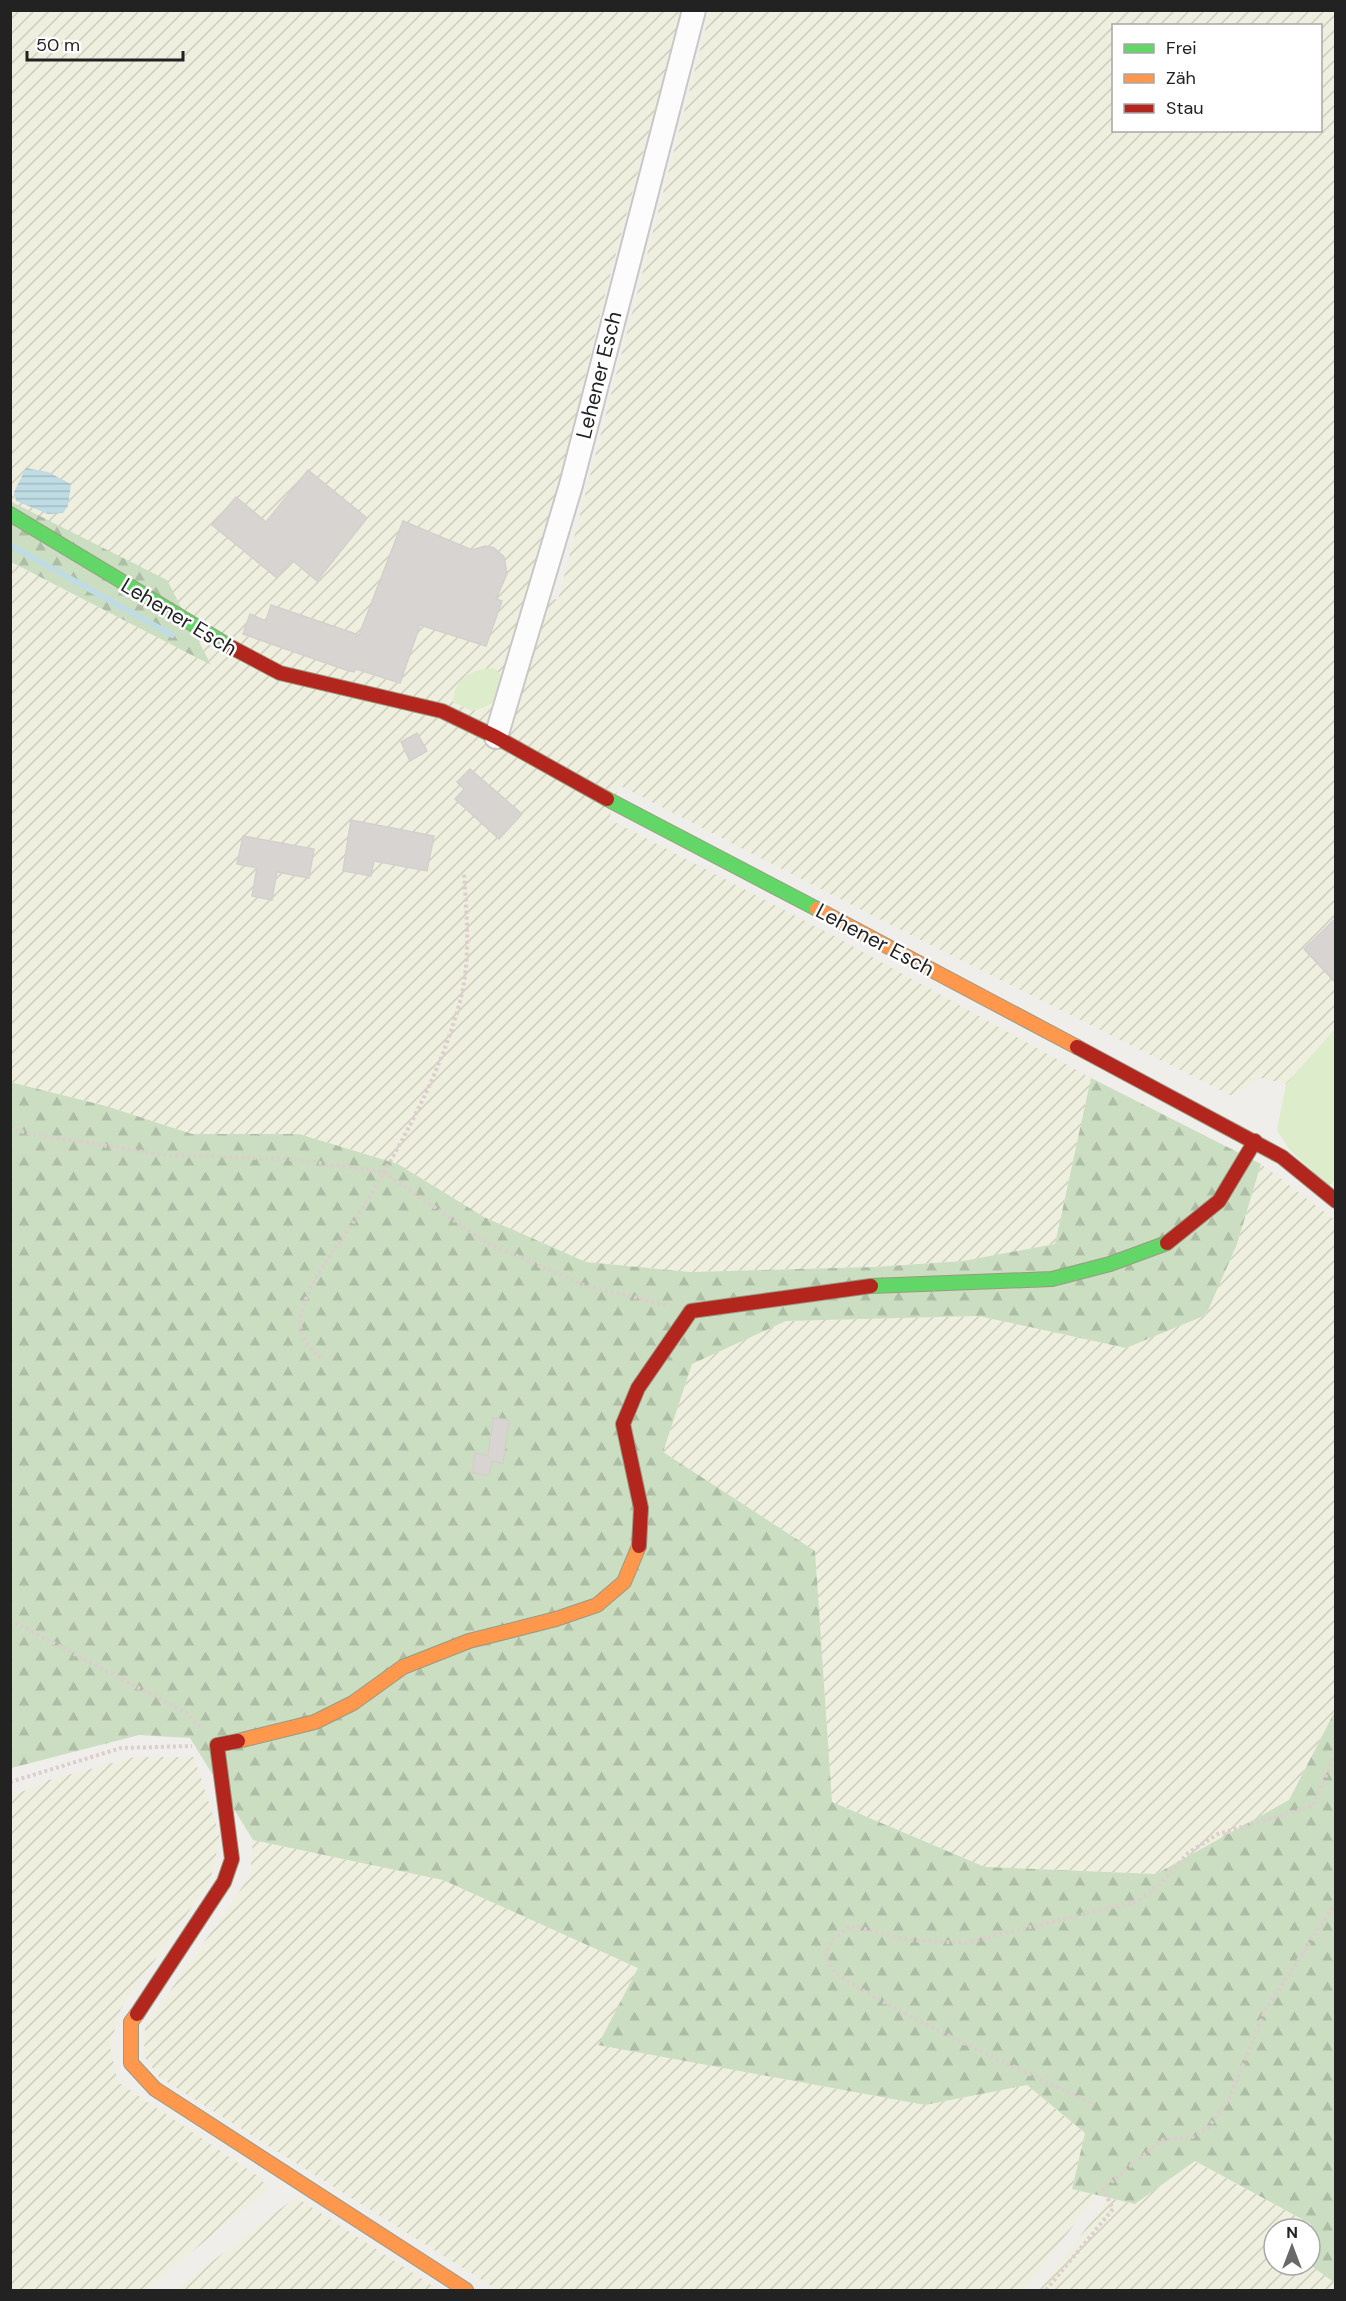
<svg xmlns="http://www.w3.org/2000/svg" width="1346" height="2301" viewBox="0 0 1346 2301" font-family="'DM Sans',sans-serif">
<defs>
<pattern id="farmland-furrows" width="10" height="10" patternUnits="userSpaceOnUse" patternTransform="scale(1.5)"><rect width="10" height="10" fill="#efefdf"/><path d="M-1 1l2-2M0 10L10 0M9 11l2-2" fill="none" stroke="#cdcdbf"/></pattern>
<pattern id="forest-firs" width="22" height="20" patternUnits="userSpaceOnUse" patternTransform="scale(1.5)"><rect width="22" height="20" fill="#cbdec1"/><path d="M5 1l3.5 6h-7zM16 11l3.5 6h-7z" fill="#aebea6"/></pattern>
<pattern id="water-rules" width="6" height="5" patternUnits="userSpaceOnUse" patternTransform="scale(1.5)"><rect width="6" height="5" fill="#bfdbe3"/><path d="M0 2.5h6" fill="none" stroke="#a4bcc2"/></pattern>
</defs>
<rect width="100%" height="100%" fill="#f0eeeb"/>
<g fill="url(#farmland-furrows)" fill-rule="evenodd">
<path d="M11 11H681L604 298 533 593 558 600 710 11H1335L1336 1029 1286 1084 1261 1078 1232 1096 885 922 619 785 609 819 836 937 1091 1078 1055 1244 963 1261 875 1267 690 1272 586 1262 484 1217 398 1164 299 1134H192L106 1106 11 1082 10 562 210 664 11 501ZM1114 26H1320V130H1114Z"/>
<polygon points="1261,1164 1335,1220 1335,1711 1289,1800 1156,1874 985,1867 832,1802 815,1551 663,1452 692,1364 786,1321 979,1316 1126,1348 1206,1315 1237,1244"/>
<polygon points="135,1757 194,1757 220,1837 210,1881 120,2010 110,2047 118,2082 258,2176 269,2189 145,2290 11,2290 10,1797 49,1780"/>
<polygon points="253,1840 443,1880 639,1968 599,2045 925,2105 1027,2085 1085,2133 1072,2189 1097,2195 1024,2290 498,2290 159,2077 144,2056 145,2027 250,1876"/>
<path d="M1194 2161 1311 2224 1310 2265 1336 2283 1335 2290H1039L1109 2198 1135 2204ZM1274 2229H1310V2265H1274Z"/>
<polygon points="296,2197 439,2290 175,2290"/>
</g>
<g fill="#ddeccb">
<path d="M494 668C517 688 495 707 472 711L453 702C454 678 473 669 494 668Z"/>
<polygon points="1335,1029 1336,1178 1329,1187 1289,1149 1277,1130 1286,1084"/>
</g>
<g fill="url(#forest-firs)">
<polygon points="10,501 167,580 211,665 11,562"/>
<polygon points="1091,1078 1261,1164 1237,1244 1206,1315 1126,1348 979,1316 786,1321 692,1364 663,1452 815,1551 832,1802 985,1867 1156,1874 1289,1800 1335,1711 1335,2283 1310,2265 1311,2224 1195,2161 1135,2204 1072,2189 1085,2133 1027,2085 925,2105 598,2045 638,1968 443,1880 253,1840 190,1738 139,1735 11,1768 10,1082 106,1106 192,1134 299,1134 398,1164 484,1217 586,1262 690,1272 875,1267 963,1261 1055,1244"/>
</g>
<polygon fill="url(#water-rules)" points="26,468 48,472 71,484 68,506 63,513 48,514 16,501 14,492"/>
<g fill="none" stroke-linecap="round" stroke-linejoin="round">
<polyline stroke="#bfdbe3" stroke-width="6" points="10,545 172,635"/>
</g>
<g fill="#d7d4d2" stroke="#d3d0cc" stroke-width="1.5">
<polygon points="308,470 367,518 317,581 292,560 277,578 212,525 236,497 266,522"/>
<polygon points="403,521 472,550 485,546 494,548 504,557 507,574 496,599 502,601 486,646 420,625 400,683 356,669 354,672 346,670 243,634 250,614 266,621 271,605 359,635"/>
<polygon points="417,733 427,751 410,761 401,742"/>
<polygon points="470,769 522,814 499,839 455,799 464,789 457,782"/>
<polygon points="351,820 434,836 427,871 374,861 371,876 343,871"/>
<polygon points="243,836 314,849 309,878 277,872 272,900 252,896 257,868 237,864"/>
<polygon points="1335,919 1335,982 1304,949"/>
<polygon points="493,1418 509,1420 503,1463 492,1461 489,1475 472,1473 475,1453 488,1455"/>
</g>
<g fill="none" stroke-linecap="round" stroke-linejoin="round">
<defs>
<polyline id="street" points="496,737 571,485 694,10"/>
<g id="fast">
<polyline points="10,514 229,646"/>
<polyline points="607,799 817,909"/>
<polyline points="871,1286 1052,1279 1110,1264 1167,1243"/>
</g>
<g id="slow">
<polyline points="817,909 1077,1047"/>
<polyline points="238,1741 315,1722 353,1703 403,1667 469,1641 556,1619 597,1605 624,1582 639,1546"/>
<polyline points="137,2014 131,2022 131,2063 155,2089 466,2290"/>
</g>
<g id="jam">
<polyline points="229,646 280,673 442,711 496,737 607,799"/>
<polyline points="1077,1047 1282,1157 1336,1201"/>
<polyline points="1167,1243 1219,1201 1255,1141"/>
<polyline points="639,1546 641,1508 623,1424 638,1388 691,1311 871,1286"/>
<polyline points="137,2014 224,1882 232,1859 217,1745 238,1741"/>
</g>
</defs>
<use href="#street" stroke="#c9c8c7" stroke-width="26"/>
<use href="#fast" stroke="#999a82" stroke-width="16"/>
<use href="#slow" stroke="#999a82" stroke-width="16"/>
<use href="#jam" stroke="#999a82" stroke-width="16"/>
<g stroke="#dccecd" stroke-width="4" stroke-dasharray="3 3" stroke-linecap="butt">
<polyline points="10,1127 26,1133 163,1155 292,1159 383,1172 487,1243 584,1285 666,1305"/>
<path d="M321 1358C308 1347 297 1335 301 1316 309 1275 343 1241 364 1206 402 1143 439 1077 459 1005 471 964 467 917 464 874"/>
<polyline points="10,1620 186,1713 200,1727"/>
<polyline points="10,1782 121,1748 192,1746"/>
<path d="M1091 2103C1054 2085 840 1989 829 1965 820 1946 838 1934 852 1926L908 1940 965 1943 1138 1901 1160 1884 1188 1853 1218 1834 1313 1806 1336 1752"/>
<polyline points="1046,2290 1113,2209 1103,2189 1162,2140 1192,2137 1208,2128 1229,2099 1265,2011 1336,1902"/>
</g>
<use href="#street" stroke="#fdfcfc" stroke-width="22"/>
<use href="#fast" stroke="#63d668" stroke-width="14"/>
<use href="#slow" stroke="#ff974d" stroke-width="14"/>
<use href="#jam" stroke="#b3261e" stroke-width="14"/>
</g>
<g text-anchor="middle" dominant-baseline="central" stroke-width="5" stroke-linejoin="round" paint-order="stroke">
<g font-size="21" fill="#222" stroke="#fff">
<text transform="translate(599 375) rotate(-76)">Lehener Esch</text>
<text transform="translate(179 617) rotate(31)">Lehener Esch</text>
<text transform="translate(875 940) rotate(28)">Lehener Esch</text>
</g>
</g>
<rect width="1346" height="2301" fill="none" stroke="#222222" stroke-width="24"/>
<rect x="1112" y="24" width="210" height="108" fill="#ffffff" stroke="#a7a7a7" stroke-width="1.5"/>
<rect x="1124" y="44" width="30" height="9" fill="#63d668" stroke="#a7a7a7" stroke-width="1.5"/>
<text x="1166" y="54" font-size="18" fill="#222222">Frei</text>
<rect x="1124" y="74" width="30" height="9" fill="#ff974d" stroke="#a7a7a7" stroke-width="1.5"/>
<text x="1166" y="84" font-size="18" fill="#222222">Zäh</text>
<rect x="1124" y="104" width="30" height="9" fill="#b3261e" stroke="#a7a7a7" stroke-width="1.5"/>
<text x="1166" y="114" font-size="18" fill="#222222">Stau</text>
<g transform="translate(1292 2247)"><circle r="28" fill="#ffffff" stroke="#a7a7a7" stroke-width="1.5"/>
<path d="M0-4.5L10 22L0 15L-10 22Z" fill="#6a6968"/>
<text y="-9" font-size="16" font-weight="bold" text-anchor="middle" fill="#222222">N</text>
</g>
<path d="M27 51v9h156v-9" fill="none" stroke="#222222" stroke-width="3"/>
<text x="36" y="51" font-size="18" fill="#222222" stroke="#ffffff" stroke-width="4.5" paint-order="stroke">50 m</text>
</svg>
